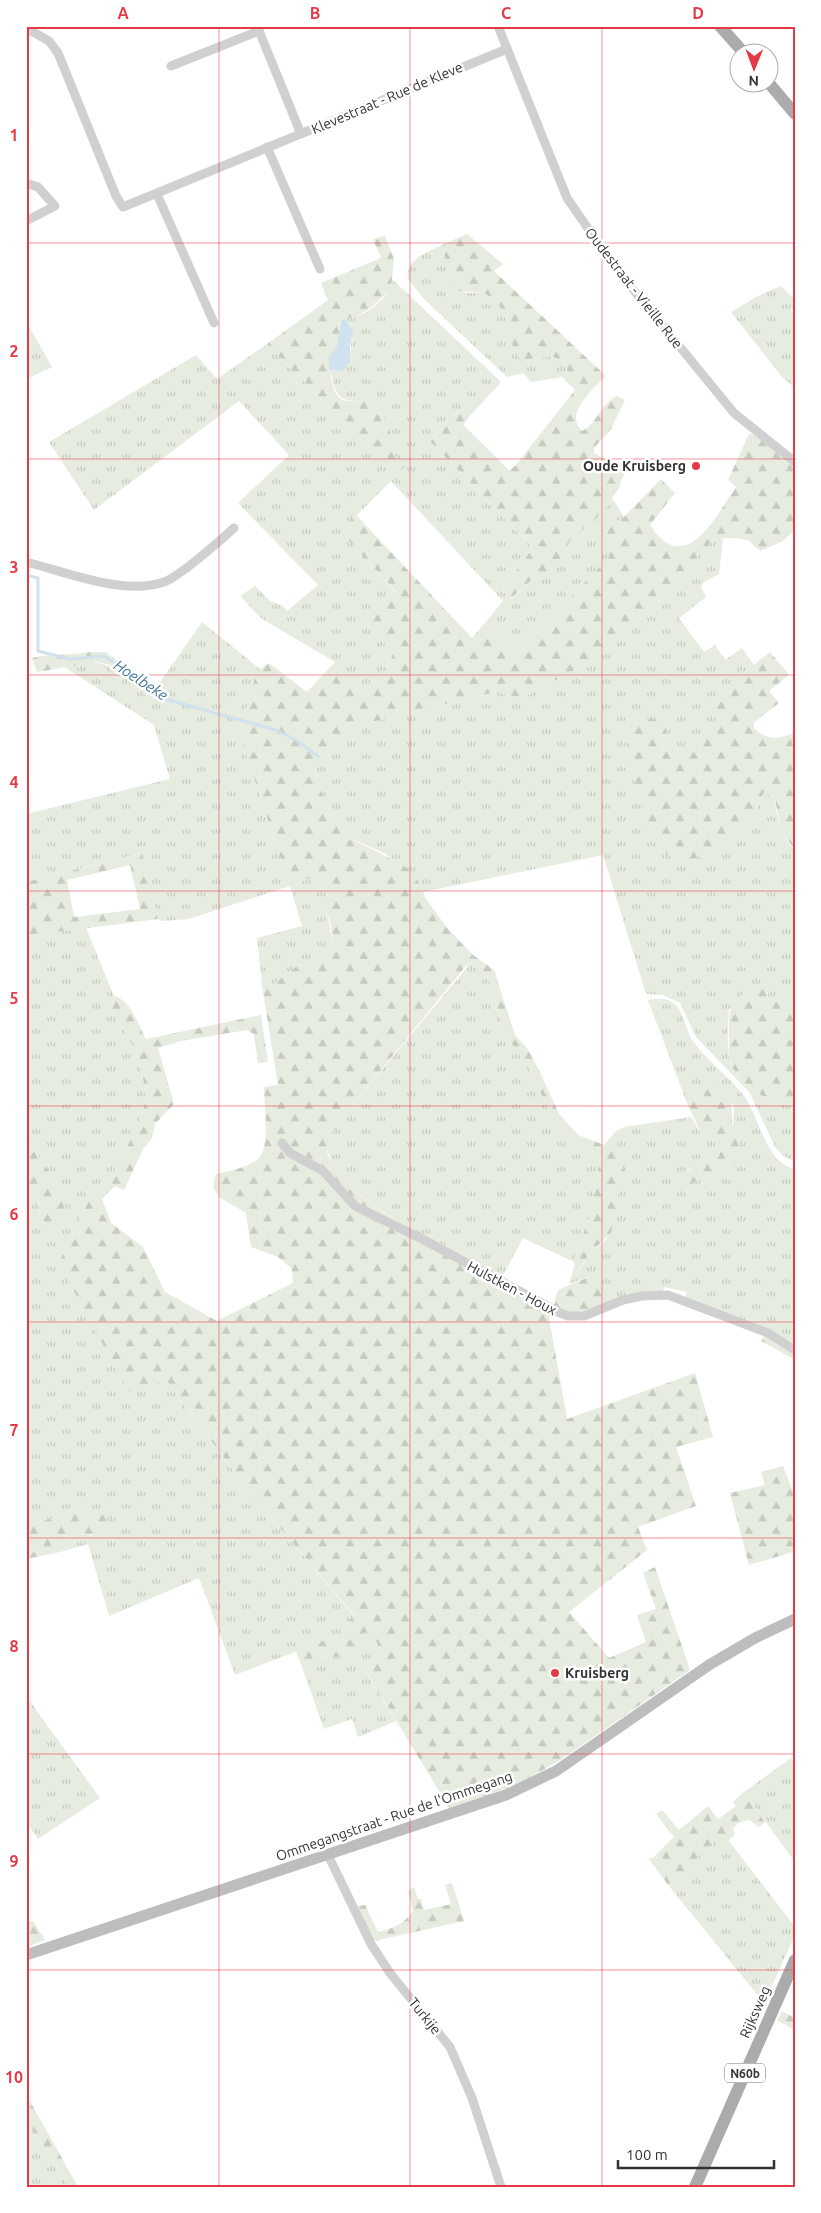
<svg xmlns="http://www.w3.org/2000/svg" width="821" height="2213" viewBox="0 0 821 2213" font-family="Ubuntu,sans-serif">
<defs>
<pattern id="grass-tufts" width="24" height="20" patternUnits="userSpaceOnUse" patternTransform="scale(1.25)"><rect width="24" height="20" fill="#e6ecdf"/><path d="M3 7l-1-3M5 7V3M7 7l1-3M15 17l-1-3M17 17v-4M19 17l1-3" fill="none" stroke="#c6cbc0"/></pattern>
<pattern id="forest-firs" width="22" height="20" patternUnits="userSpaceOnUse" patternTransform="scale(1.25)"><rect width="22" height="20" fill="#e6ecdf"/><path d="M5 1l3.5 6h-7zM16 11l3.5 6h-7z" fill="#c6cbc0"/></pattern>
</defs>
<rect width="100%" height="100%" fill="#fff"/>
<g fill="url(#grass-tufts)">
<path d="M446 243V265L465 293H484L497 302 512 330V344L525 361 550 356 564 361 568 373 562 377 531 382 524 373 507 377 423 298 408 279C405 257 430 252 446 243Z"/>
<path d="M393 280 501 382 468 418 460 410 430 441 533 548 502 590 511 599 534 578 551 571 570 541 601 514 612 498 624 517 597 535 611 556 517 654 485 623 503 601 391 481 341 531 397 594 368 625 393 653 388 668 360 691 332 665 335 662 262 619 240 596 255 586 270 601 283 606 287 611 318 585 238 503 289 455 239 401 94 510 49 442 196 355 217 379 267 344 396 476 405 467 388 448 367 402C337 401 337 398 330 370L334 371 350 362C350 349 353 337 351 325L346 319C365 317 389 299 393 280Z"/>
<polygon points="781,286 795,300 795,307 791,311 795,315 795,388 782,377 731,312 760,295"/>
<polygon points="26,321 52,367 26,379"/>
<path d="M717 538H723L719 574 704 582 701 587 706 597 679 618 704 652 715 645 725 660 742 648 754 665 722 690 719 712 726 721 676 752H663L662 747 630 730 627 742 628 758 750 825 764 792 775 799C776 815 782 838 795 850V1004L774 1002 767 999 768 992 729 1009C728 1025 725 1056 734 1070 746 1092 772 1102 795 1107V1162L782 1155 775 1147 750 1093 696 1037 680 1003 663 995 646 994 603 855 423 892 417 878 384 853 348 837 333 819 318 782 316 764 368 723 496 692 522 698 595 659 677 586 699 553Z"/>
<path d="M202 622 260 669 257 672 239 733 290 886 328 871 327 913 333 943 327 953 296 967 263 992 257 938 302 926 290 886 189 919 162 921 158 919 141 853 26 882V814L170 779 154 725 66 668C107 652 120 674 149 698Z"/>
<path d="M86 928 114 996C106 1014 128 1032 134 1048 140 1062 146 1086 145 1101 143 1122 119 1163 109 1183L115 1186 102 1199 89 1200 59 1263 167 1381 247 1489 354 1616 336 1636 235 1675 199 1578 109 1616 88 1544 60 1552 58 1541 78 1534 93 1535 77 1509 26 1527V1180L38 1198 40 1217 62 1191 26 1137V936Z"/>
<path d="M470 961 486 975 491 986 506 1036 528 1066 552 1117 587 1148 600 1157 592 1209 574 1262 523 1238 502 1277C454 1251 336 1201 326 1145L343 1116 465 970Z"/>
<path d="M648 1000C656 999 666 997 673 1003 684 1011 685 1029 692 1040 707 1061 729 1076 744 1096 760 1117 764 1162 795 1169V1344L765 1328 685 1298 687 1292 664 1287 663 1291 595 1308 589 1277 569 1284 574 1267 579 1270 592 1251 607 1239 612 1148 604 1145 616 1131 624 1127 691 1117 702 1135 716 1143 720 1150 719 1157 713 1162 688 1169 685 1190 693 1183 730 1167 736 1139 733 1129 734 1106 714 1082 700 1096 687 1103Z"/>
<path d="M367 1631 383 1650 366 1672 396 1721 358 1737 352 1719 324 1729 302 1667C320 1646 330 1664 345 1654 353 1648 358 1637 367 1631Z"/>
<polygon points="26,1696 100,1798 38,1839 26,1821"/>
<polygon points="791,1758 795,1762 795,1862 744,1792"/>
<polygon points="722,1832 795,1927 795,1935 764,2003 669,1886"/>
<polygon points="26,2118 28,2122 69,2187 26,2187"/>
</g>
<g fill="url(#forest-firs)" fill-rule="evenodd">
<path d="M467 234 503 264 494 271 606 376C594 388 563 414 582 431 598 423 600 404 617 396L625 400 611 429 594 448V453L608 460 625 463 629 468 622 478 619 488 601 514 570 541 558 563 551 571 534 578 510 599 502 590 533 548 430 441 460 410 468 418 463 425 509 470 515 466 575 390 562 377 568 373 564 361 550 356 525 361 520 359 512 344V330L497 302 484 293 458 291C448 275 442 262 446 243Z"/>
<path d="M385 236 394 259 391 289C375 304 364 317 341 320 337 328 342 338 337 346 335 350 332 351 331 356 328 366 331 393 341 399 349 404 360 399 368 403 383 409 396 432 388 448L405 467 396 476 267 344 328 300 321 283 381 258 373 239Z"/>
<path d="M749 434 756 435 795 467V530L783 541 760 551 748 540 735 538H717L699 553 677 586 595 659 522 698 496 692 368 723 316 764 318 782 333 819 348 837 403 865 417 878 426 899 448 929 473 955 494 970 515 1035 527 1048 540 1072 559 1114 578 1135 612 1148 621 1153 625 1162 611 1233 592 1251 578 1270 574 1267V1260L592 1209 600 1157 564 1132 552 1117 528 1066 506 1036 491 986 486 975 470 961 343 1116 326 1145 328 1156 358 1193 384 1213 554 1304 558 1290 589 1277 598 1282 605 1295C593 1316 574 1314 553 1309L549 1318 567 1419 695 1373 713 1437 676 1447 696 1506 638 1527 647 1550 569 1612 609 1658 646 1642 637 1615 656 1609 643 1573 655 1567 690 1670 562 1759 517 1785 450 1809 366 1671 383 1650 367 1631C358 1637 354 1648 345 1654 330 1664 320 1646 302 1667L296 1651 336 1636 354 1615 247 1489 167 1381 128 1391 59 1263 89 1200 102 1199 111 1223 143 1247 165 1292 217 1321 293 1283 292 1269 278 1257 251 1247 246 1213 219 1197 213 1187 216 1174C229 1171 246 1168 257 1160 271 1151 264 1104 264 1087L278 1085 263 992 296 967 327 953 333 943 331 925 327 913V872L290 886 239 733 257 671 269 663 307 692 332 665 360 691 388 668 393 653 368 625 397 593 340 531 356 515 472 638 485 623 517 654 610 556 596 535 624 517 661 479 675 493 650 525C685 580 716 516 736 487L728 480Z"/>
<path d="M87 652H106L153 690 149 698 110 665 98 662 37 672 32 658C51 653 68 656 87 652Z"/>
<path d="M770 652 789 675 769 691 779 703 754 722V728C767 741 779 740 795 732V850L781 831 775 799 764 792C759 802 756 817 749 826 736 844 689 870 668 855 651 843 625 765 627 743 627 734 632 726 637 718L661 720C673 736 659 738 663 752H676L725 721 713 706 722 690Z"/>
<path d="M142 853 158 919 26 936V882ZM130 865 140 909 74 917 67 880Z"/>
<path d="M762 983 766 988 768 999 774 1002 795 1004V1107C772 1102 746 1092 734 1070 728 1061 729 1046 729 1035 728 1001 733 998 762 983Z"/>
<path d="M114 996C131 1000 138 1025 146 1039L261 1015 268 1062 258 1063 254 1034 247 1030 181 1041 158 1048 174 1104 155 1124 152 1138 143 1149 124 1190 108 1183C118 1162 143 1122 145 1101 146 1086 140 1062 134 1048 128 1032 106 1014 114 996Z"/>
<path d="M714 1082 725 1086C736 1107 729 1113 734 1132 736 1140 743 1149 742 1158L737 1164 693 1183 685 1190 677 1184C682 1164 705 1168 719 1157L720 1150 716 1143 702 1135 687 1103 700 1096Z"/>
<polygon points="26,1137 62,1191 63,1208 57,1224 53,1226 45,1223 40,1217 38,1198 26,1180"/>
<polygon points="764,1336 795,1353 795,1360 761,1341"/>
<polygon points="783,1466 795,1496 795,1547 793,1552 749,1565 730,1493 765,1485 761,1472"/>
<polygon points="77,1509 103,1515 107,1521 105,1530 101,1534 78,1534 59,1541 60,1552 26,1559 26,1527"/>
<path d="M744 1792 765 1822 759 1827 749 1820C742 1821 737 1823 733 1829L735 1834 728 1841 722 1833 669 1886 648 1858H653L674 1837 656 1814 662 1810 679 1830 708 1806 718 1819 736 1806 733 1802Z"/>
<path d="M452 1883 464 1921 374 1941 357 1906 365 1905 378 1932C390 1930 406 1923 413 1911L408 1891 414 1887 418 1899H421L424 1910 451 1904 445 1885Z"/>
<polygon points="33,1921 45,1940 26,1947 26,1923"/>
<polygon points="782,2011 795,2018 795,2030 777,2020"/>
<polygon points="26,2096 31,2103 78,2187 69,2187 28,2122"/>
</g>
<polygon fill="#cfe2ee" points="346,319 353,330 350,345 350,362 342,371 330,370 328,358 337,346 341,320"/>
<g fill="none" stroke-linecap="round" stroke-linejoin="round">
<polyline stroke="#cfe2ee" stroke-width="3" points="26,575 38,578 38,651 70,659 104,656 165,699 276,730 296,740 318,756"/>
<g stroke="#d0d0d0" stroke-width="9">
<polyline points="257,26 301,134"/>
<polyline points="498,26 567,198 617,270 734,413 795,462"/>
<polyline points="26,28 49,41 58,53 116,196 123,207 507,49"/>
<polyline points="171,66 259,31"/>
<polyline points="267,147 320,269"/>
<polyline points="26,183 38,187 55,206 26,221"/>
<polyline points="157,194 214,323"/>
<path d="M26 562C66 572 124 596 164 582 182 575 218 542 234 528"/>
<polyline points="282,1143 290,1153 323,1171 355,1206 424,1240 560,1313 568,1316 584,1316 623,1300 642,1296 668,1295 768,1333 795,1350"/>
<polyline points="328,1855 371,1944 390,1973 450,2047 472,2098 501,2187"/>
</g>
<polyline stroke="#bdbdbd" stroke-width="11" points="26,1955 506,1795 556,1771 709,1665 755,1638 795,1619"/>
<g stroke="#ababab" stroke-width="12">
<polyline points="720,26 743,52"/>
<polyline points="768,82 795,114"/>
<polyline points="695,2187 795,1960"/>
</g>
</g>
<path fill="none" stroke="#e63946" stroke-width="1" stroke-opacity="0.55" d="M219 26V2187M410 26V2187M602 26V2187M26 243H795M26 459H795M26 675H795M26 891H795M26 1106H795M26 1322H795M26 1538H795M26 1754H795M26 1970H795"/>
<g fill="#e63946" stroke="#fff" stroke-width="2">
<circle cx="696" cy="466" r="5"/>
<circle cx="555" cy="1673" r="5"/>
</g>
<g text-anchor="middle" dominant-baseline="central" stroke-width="5" stroke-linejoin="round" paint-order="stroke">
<rect fill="#fff" stroke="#707070" stroke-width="1" x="725" y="2063.5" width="40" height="19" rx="4"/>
<g font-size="12" font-weight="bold" fill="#333">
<text x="745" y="2073">N60b</text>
</g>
<g font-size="14" fill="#333" stroke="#fff">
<text transform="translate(387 98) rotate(-23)">Klevestraat - Rue de Kleve</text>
<text transform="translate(634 288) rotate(52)">Oudestraat - Vieille Rue</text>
<text transform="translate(512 1288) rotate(28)">Hulstken - Houx</text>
<text transform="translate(394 1816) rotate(-19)">Ommegangstraat - Rue de l'Ommegang</text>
<text transform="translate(755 2012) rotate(-66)">Rijksweg</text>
<text transform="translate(425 2016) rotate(51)">Turkije</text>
</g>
<g font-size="14" font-weight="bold" fill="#333" stroke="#fff" text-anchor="end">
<text x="686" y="466">Oude Kruisberg</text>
<text x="565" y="1673" text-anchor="start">Kruisberg</text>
</g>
<g font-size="15" font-style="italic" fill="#3f7597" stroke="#fff">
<text transform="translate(141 680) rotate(33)">Hoelbeke</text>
</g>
</g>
<rect width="821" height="2213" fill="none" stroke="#ffffff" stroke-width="55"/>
<g transform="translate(754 68) rotate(181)"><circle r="24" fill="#ffffff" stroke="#adadad"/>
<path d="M0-4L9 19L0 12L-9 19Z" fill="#e63946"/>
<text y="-8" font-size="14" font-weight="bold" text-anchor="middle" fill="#333333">N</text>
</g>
<path d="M618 2160v8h156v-8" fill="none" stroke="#333333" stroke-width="2.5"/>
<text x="626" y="2160" font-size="15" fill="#333333" stroke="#ffffff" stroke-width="4" paint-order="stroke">100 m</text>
<rect x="28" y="28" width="766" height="2158" fill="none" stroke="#e63946" stroke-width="2"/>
<g font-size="16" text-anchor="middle" font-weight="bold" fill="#e63946">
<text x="123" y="19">A</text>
<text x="315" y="19">B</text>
<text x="506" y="19">C</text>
<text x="698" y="19">D</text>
<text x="14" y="141">1</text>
<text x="14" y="357">2</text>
<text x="14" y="573">3</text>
<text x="14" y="788">4</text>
<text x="14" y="1004">5</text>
<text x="14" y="1220">6</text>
<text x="14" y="1436">7</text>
<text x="14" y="1652">8</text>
<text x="14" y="1867">9</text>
<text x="14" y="2083">10</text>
</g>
</svg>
